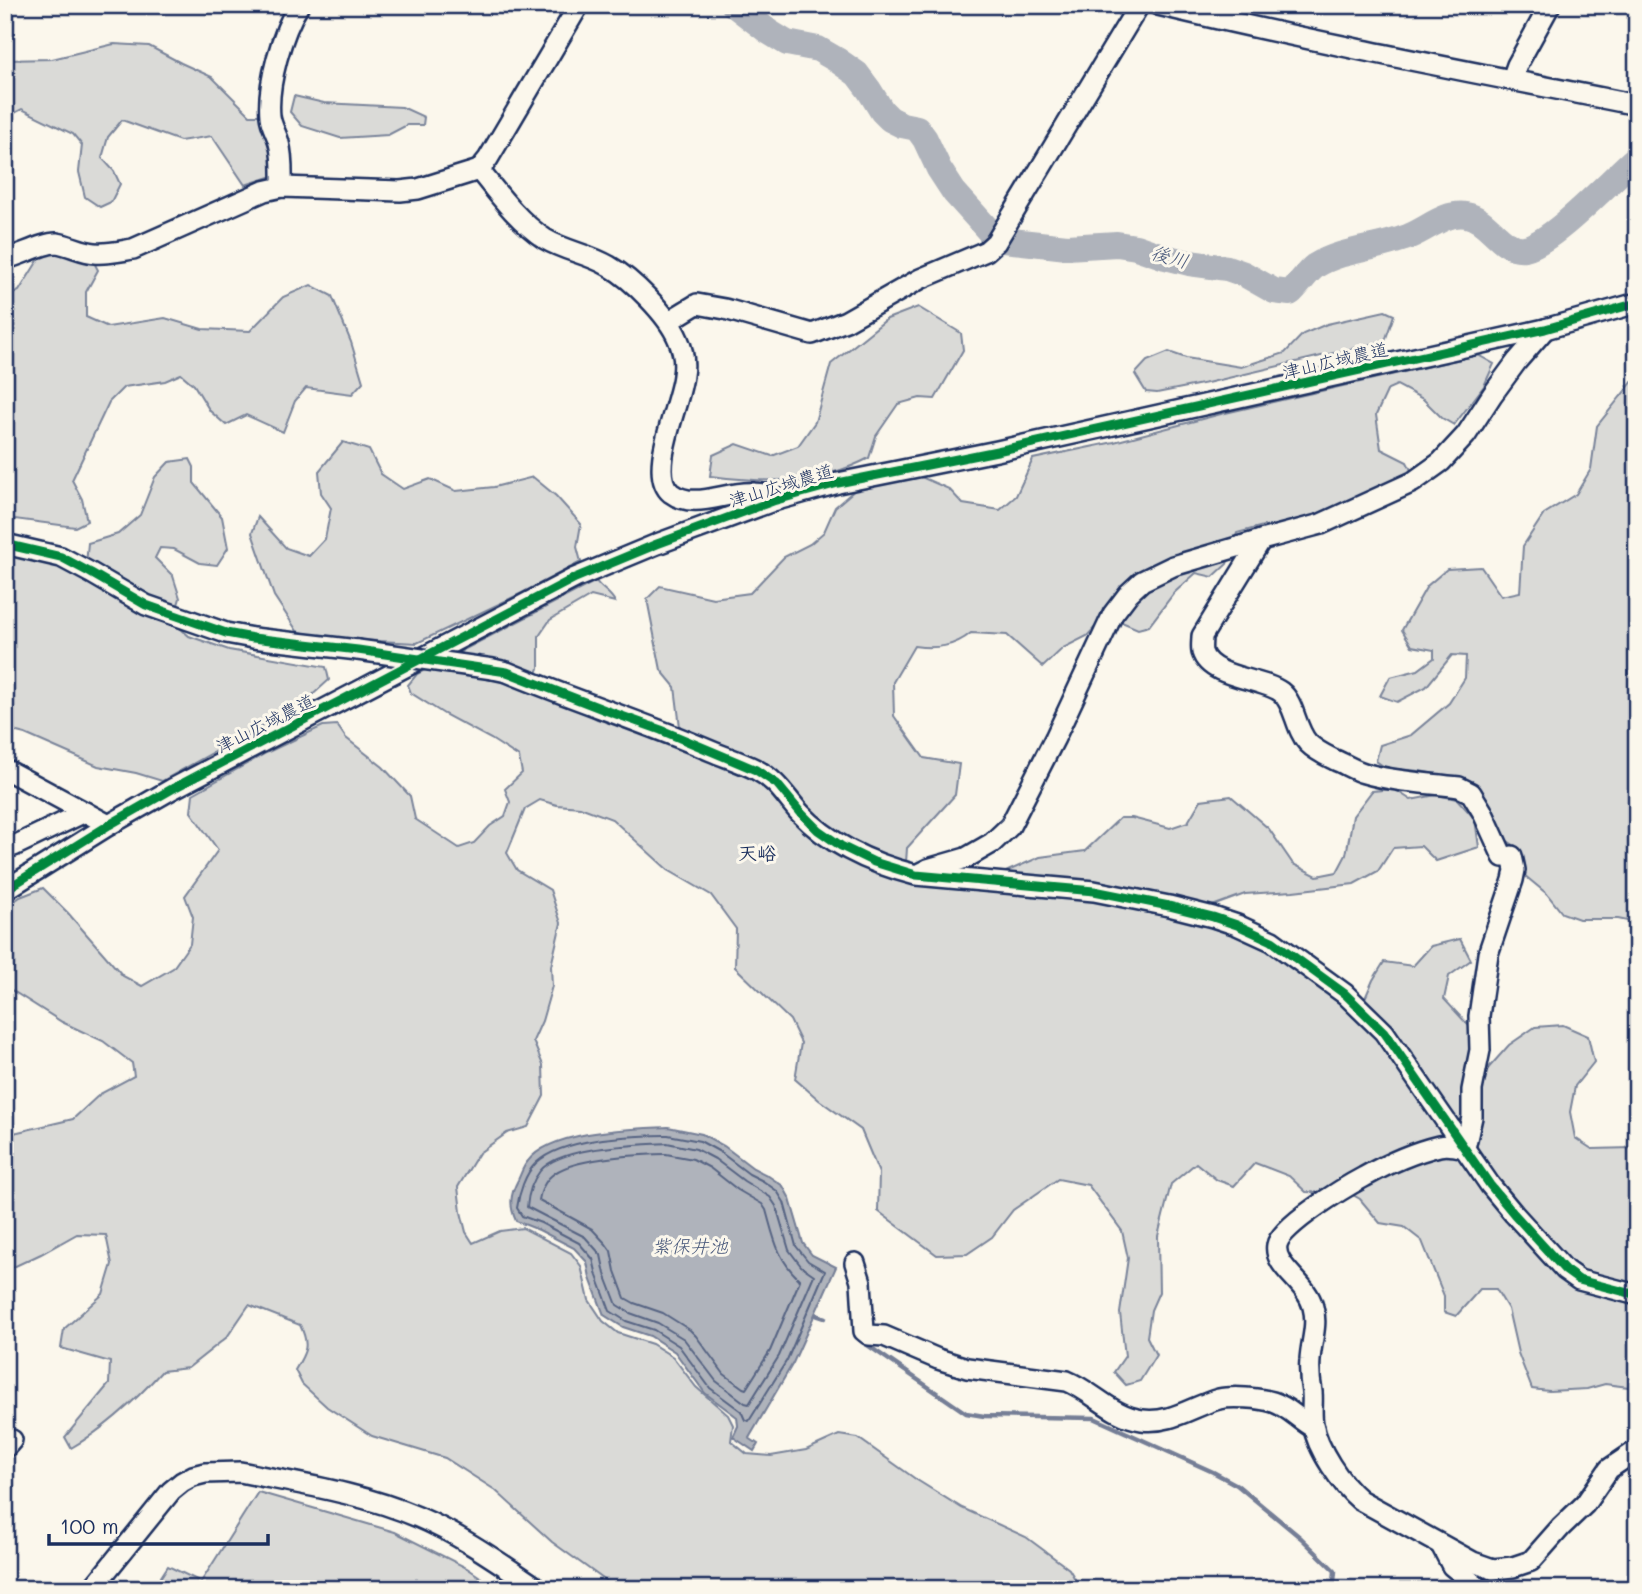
<svg xmlns="http://www.w3.org/2000/svg" width="1642" height="1594" viewBox="0 0 1642 1594" font-family="Mali,'Klee One',sans-serif">
<rect width="100%" height="100%" fill="#fbf7ec"/>
<filter id="ink" filterUnits="userSpaceOnUse"><feTurbulence type="fractalNoise" baseFrequency=".0143" numOctaves="2"/><feDisplacementMap in="SourceGraphic" scale="14" xChannelSelector="R" yChannelSelector="G"/><feConvolveMatrix kernelMatrix="1 2 1 2 8 2 1 2 1" color-interpolation-filters="sRGB"/></filter>
<g filter="url(#ink)">
<g fill="#dadad7" stroke="#7a849a" stroke-width="2">
<polygon points="114,44 149,46 181,63 212,77 250,115 262,115 274,149 276,175 245,185 212,136 180,141 122,120 108,137 102,158 114,171 120,184 111,202 100,207 85,197 79,172 82,145 73,134 22,109 5,118 5,60 52,59"/>
<polygon points="294,96 324,103 402,107 424,117 423,125 407,125 388,135 340,138 302,126 290,112"/>
<polygon points="56,248 91,257 98,270 86,292 86,317 108,327 165,318 202,329 250,331 283,297 311,285 332,296 351,342 363,382 352,394 306,388 295,401 283,432 246,415 226,425 210,411 194,385 181,374 165,381 124,387 109,402 72,480 82,499 87,521 75,527 15,519 7,539 86,564 88,543 118,534 140,515 155,477 169,462 190,459 194,467 194,483 222,517 228,548 217,565 200,563 174,549 160,548 155,558 173,576 180,598 173,622 189,636 229,650 326,667 329,680 307,700 162,781 136,773 98,766 25,734 5,729 5,298 19,291 42,254"/>
<path d="M918 307 961 333 963 350 935 399 920 398 898 404 876 436 869 458C818 485 766 483 710 476L713 455 737 444 772 456 798 446 815 422 831 364 887 319Z"/>
<polygon points="1385,311 1394,315 1385,341 1207,383 1157,393 1146,392 1135,374 1147,361 1169,352 1186,358 1241,367 1285,353 1303,334 1327,324"/>
<path d="M1478 355 1494 364 1484 386 1454 425 1442 418 1423 399 1397 385 1388 389 1376 415 1381 449 1407 462 1412 472 1330 515 1277 528 1263 526 1237 533 1227 564 1213 577 1196 573 1174 593 1149 626 1138 629 1117 620 1099 623 1087 636 1063 648 1043 667 1007 635 971 633C954 647 936 649 914 646L893 682 894 716 924 758 959 764 955 795 907 848 905 878 1001 874 1040 857 1085 851 1120 818H1132L1170 828 1188 822 1201 800 1231 796 1269 829 1293 864 1317 876 1337 872 1346 855 1353 816 1372 791 1394 789 1411 800 1436 795 1457 799 1475 819 1479 847 1436 861 1421 846 1393 848 1378 871 1354 884 1293 891 1245 894 1207 908 1212 928 1262 944 1359 1012 1373 980 1384 962 1413 966 1431 946 1460 939 1471 960 1449 976 1444 999 1469 1026V1054L1464 1075 1485 1072 1509 1045 1535 1027 1563 1025 1588 1036 1594 1062 1575 1086 1570 1112 1575 1138 1592 1149 1632 1148 1637 1150V1388L1605 1384 1587 1389 1549 1391 1532 1389 1518 1353 1508 1309 1496 1289H1480L1456 1316 1444 1312V1296L1422 1241 1404 1227 1380 1223 1360 1199 1342 1189 1329 1193 1306 1192 1289 1176 1255 1163 1234 1186 1217 1180 1196 1163 1171 1184 1158 1236 1159 1292 1151 1310 1147 1337 1156 1355 1140 1381 1126 1385 1114 1372 1125 1356 1120 1313 1128 1258 1122 1231 1088 1185 1058 1179 1013 1210 992 1237 967 1254 937 1255 878 1211 879 1173 861 1130 819 1100 795 1079 801 1043 790 1020 735 967 736 929 711 895 668 870 612 819 580 807 557 805 540 800 525 809 507 853 517 870 550 890 561 923 551 966 552 986 542 1021 533 1041 543 1065 544 1096 528 1127 507 1133 479 1153 458 1187 461 1212 466 1232 473 1243 500 1231 523 1228 571 1253 581 1266 589 1300 603 1321 618 1333 652 1344 673 1357 696 1387 728 1415 733 1425 731 1441 747 1454 771 1456 806 1450 839 1435 858 1438 917 1480 962 1508 1026 1537 1069 1569 1081 1589H617L552 1542 495 1490 445 1458 372 1436 327 1407 302 1384 295 1370C306 1352 310 1345 300 1325L249 1305 227 1337 188 1368 162 1371C136 1400 106 1428 71 1448L65 1437 109 1384 110 1362 61 1348 64 1329 103 1294 112 1264 106 1235 77 1234 41 1254 5 1271V1135L73 1119 100 1094 134 1076 132 1063 103 1041 62 1022 5 986V908L20 897 43 888 68 913 123 976 142 986 173 968 190 944 193 917 185 896 218 850 191 812 193 794 266 753 323 726 337 725 346 738 383 767 410 796 415 819 459 848 474 843 490 826 505 816 510 802 505 789 522 773 519 757 491 739 444 714 411 693 408 685 417 674 596 581C602 590 610 592 615 602L591 596 550 620 539 636V668L531 690 558 697 597 719 674 742 680 727 675 687 661 670 647 599 660 586 713 598 750 593 784 557 810 544 824 532 835 507 856 489 912 473 949 489 963 504 1000 510 1016 496 1033 459 1114 442 1221 414Z"/>
<polygon points="1637,376 1637,923 1618,919 1579,919 1562,913 1547,894 1524,875 1515,846 1506,840 1487,798 1469,781 1420,771 1386,768 1376,761 1380,745 1411,735 1449,703 1465,678 1466,656 1452,655 1426,687 1397,702 1380,696 1390,677 1418,670 1434,658 1434,650 1412,646 1402,630 1427,586 1447,569 1481,567 1501,596 1520,592 1523,546 1544,514 1576,494 1591,469 1597,426"/>
<polygon points="343,442 369,450 381,474 403,489 430,479 456,491 494,487 533,477 556,496 581,524 577,547 581,562 522,593 417,643 321,638 297,631 274,596 252,533 258,517 286,548 309,556 325,539 331,508 321,493 319,471"/>
<polygon points="258,1492 395,1532 467,1568 498,1589 153,1589 168,1566 201,1582"/>
</g>
<path fill="#afb3bb" stroke="#747e96" stroke-width="2" d="M668 1127 702 1134 724 1146 753 1168 767 1175 783 1186 790 1199 803 1243 812 1255 836 1267 793 1363 749 1438 758 1444 754 1451 733 1437 738 1426 737 1417 705 1393 675 1352 650 1336 623 1327 604 1315 590 1278 587 1262 574 1248 539 1230 516 1221C509 1206 510 1195 518 1180 521 1174 523 1166 528 1161 552 1130 632 1129 668 1127Z"/>
<g fill="none" stroke-linecap="round" stroke-linejoin="round">
<g stroke="#566483" stroke-width="2">
<path d="M668 1135 700 1141 720 1152 749 1174 763 1181 777 1191 784 1202 796 1246 808 1261 825 1271 787 1360 749 1421 745 1420 741 1411 710 1388 679 1346 654 1330 626 1321 610 1311 597 1276 593 1259 579 1243 541 1223 522 1216 517 1208C519 1193 525 1174 536 1163 564 1137 631 1136 668 1135Z"/>
<path d="M667 1143 696 1149 715 1159 744 1181 770 1197 776 1206 789 1250 801 1266 814 1275 779 1356 749 1404 745 1403 716 1381 684 1339 658 1323 630 1313 617 1305 605 1274 601 1255 585 1237 527 1207C528 1195 532 1181 540 1171 560 1146 637 1145 667 1143Z"/>
<path d="M666 1154 693 1159 710 1168 738 1190 762 1204 766 1210C774 1238 777 1259 800 1280L770 1351 746 1389 743 1388 724 1374 696 1336 690 1330 663 1313 634 1303 625 1298 615 1271 611 1251 606 1244 592 1229 539 1200C540 1192 545 1181 551 1176 571 1157 638 1155 666 1154Z"/>
</g>
<g stroke="#747e96" stroke-width="4.5">
<polyline points="816,1315 825,1318"/>
<polyline points="860,1340 966,1413 984,1416 1094,1418 1213,1472 1237,1485 1301,1538 1335,1571 1334,1582 1331,1589"/>
</g>
<path stroke="#afb3bb" stroke-width="26" d="M734 5 769 32 787 43 818 49 837 60 857 74 869 90 882 111 890 119 902 125 917 128 925 139 939 169 954 192 990 232 1003 240 1067 247 1117 244 1136 247 1165 257 1189 263 1227 268 1244 274 1274 291 1290 293C1298 286 1307 272 1315 266 1344 248 1382 249 1412 235 1430 227 1446 212 1466 215 1489 218 1501 252 1525 248 1554 242 1612 178 1637 157"/>
<defs>
<g id="minor">
<path d="M1158 5C1317 43 1477 73 1637 105"/>
<polyline points="1512,79 1517,65 1550,5"/>
<path d="M479 170C499 195 518 221 545 239 565 251 589 254 609 266 632 279 668 315 678 339 683 350 685 363 683 375 681 402 646 473 671 493 695 511 728 490 754 493 755 493 764 494 765 494 768 496 770 499 773 501"/>
<path d="M282 187C282 172 283 157 279 143 277 134 271 126 270 116 267 84 282 32 299 5"/>
<path d="M5 259C19 256 45 242 57 243 70 245 82 252 95 253 107 254 120 251 133 249L264 191 282 187 400 191 418 189 479 170 488 159 579 5"/>
<polyline points="669,321 697,304 725,309 812,334 846,321 920,279 986,251 996,242 1139,5"/>
<path d="M1261 540 1202 636C1202 641 1201 647 1202 652 1210 678 1262 678 1281 692 1295 703 1295 729 1308 743 1316 751 1325 755 1335 760 1345 764 1354 770 1364 773 1394 782 1428 783 1459 787L1471 793 1482 811 1503 857"/>
<polyline points="5,544 61,557 91,573 146,605 226,633 253,638 358,650"/>
<path d="M493 669 507 672C574 700 644 722 711 751 725 757 741 762 755 769 778 781 784 795 800 813 831 846 873 864 916 875L1094 891 1169 906 1213 917 1237 925 1272 941 1345 994 1384 1032 1490 1185 1514 1214 1565 1270 1579 1280 1637 1295"/>
<polyline points="5,769 109,825"/>
<polyline points="14,846 85,812"/>
<polyline points="920,873 928,869 966,858 992,843 1010,826 1055,738 1113,614 1129,593 1142,581 1173,566 1261,540 1321,524 1413,482 1441,462 1466,435 1492,395 1517,361 1545,329"/>
<polyline points="5,890 109,825 172,789 575,578 657,544 773,501 838,483 997,451 1545,329 1637,303"/>
<path d="M1465 1148C1456 1146 1447 1144 1439 1146 1414 1152 1387 1164 1364 1177 1347 1186 1280 1226 1277 1245 1273 1267 1307 1282 1313 1307 1318 1325 1311 1342 1310 1360 1309 1371 1310 1381 1312 1392 1313 1402 1311 1413 1313 1424 1317 1449 1341 1484 1360 1500L1473 1562 1493 1569 1513 1567 1531 1561 1561 1527 1585 1504 1609 1469 1637 1450"/>
<polyline points="1465,1148 1472,1117 1472,1090 1480,1050 1479,1016 1488,954 1513,880 1515,870 1512,856"/>
<path d="M855 1263 861 1282 864 1331 869 1335 884 1336 938 1359 967 1368 1067 1381C1094 1392 1112 1416 1142 1420 1171 1424 1193 1406 1219 1399 1232 1396 1260 1398 1273 1402 1289 1407 1299 1420 1314 1428"/>
<polyline points="5,1448 12,1440"/>
<polyline points="1441,1545 1452,1566 1480,1589"/>
<path d="M92 1589 171 1491 182 1482 193 1476 205 1473 240 1472C300 1484 362 1493 418 1517 461 1535 500 1563 539 1589"/>
</g>
</defs>
<use href="#minor" stroke="#1b2f5e" stroke-width="24"/>
<use href="#minor" stroke="#fbf7ec" stroke-width="19"/>
<defs>
<polyline id="minor-bridge" points="358,650 493,669"/>
</defs>
<use href="#minor-bridge" stroke="#1b2f5e" stroke-width="24" stroke-linecap="butt"/>
<use href="#minor-bridge" stroke="#fbf7ec" stroke-width="19"/>
<defs>
<g id="cycleway">
<polyline points="5,544 61,557 91,573 146,605 226,633 253,638 358,650 507,672 605,710 661,730 756,770 777,784 801,813 818,830 841,846 874,862 916,875 1094,891 1169,906 1213,917 1237,925 1272,941 1345,994 1384,1032 1490,1185 1514,1214 1565,1270 1579,1280 1637,1295"/>
<polyline points="5,890 109,825 172,789 575,578 657,544 773,501 838,483 997,451 1545,329 1637,303"/>
</g>
</defs>
<use href="#cycleway" stroke="#fbf7ec" stroke-width="13"/>
<use href="#cycleway" stroke="#00873e" stroke-width="9"/>
</g>
</g>
<g text-anchor="middle" dominant-baseline="central" stroke-width="6" stroke-linejoin="round" paint-order="stroke">
<g font-size="18" fill="#1b2f5e" stroke="#fbf7ec">
<text transform="translate(1335 360) rotate(-13)">津山広域農道</text>
<text transform="translate(781 485) rotate(-17)">津山広域農道</text>
<text transform="translate(265 723) rotate(-27)">津山広域農道</text>
</g>
<g font-size="19" font-style="italic" fill="#47577a" stroke="#fbf7ec">
<text transform="translate(1170 256) rotate(16)">後川</text>
<text x="690" y="1245">紫保井池</text>
</g>
<g font-size="19" font-weight="bold" fill="#1b2f5e" stroke="#fbf7ec">
<text x="757" y="852">天峪</text>
</g>
</g>
<rect width="1642" height="1594" fill="none" stroke="#fbf7ec" stroke-width="28"/>
<rect x="14" y="14" width="1614" height="1566" fill="none" stroke="#1b2f5e" stroke-width="2.5" filter="url(#ink)"/>
<path d="M49 1534v10h219v-10" fill="none" stroke="#1b2f5e" stroke-width="3.5"/>
<text x="60" y="1534" font-size="21" fill="#1b2f5e" stroke="#fbf7ec" stroke-width="5" paint-order="stroke">100 m</text>
</svg>
